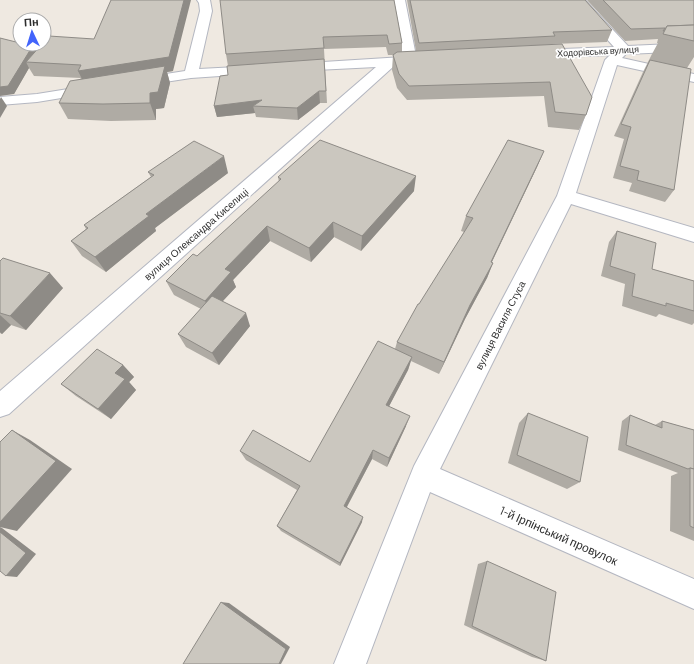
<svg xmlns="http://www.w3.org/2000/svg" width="694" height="664" viewBox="0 0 694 664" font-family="Barlow,sans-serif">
<rect width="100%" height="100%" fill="#efe9e1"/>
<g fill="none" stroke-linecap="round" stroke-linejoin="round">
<defs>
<g id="minor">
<polygon points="197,0 210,0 212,11 199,69 257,66 262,67 264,70 262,73 191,78 139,86 134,85 132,82 134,79 185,71 200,11 199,3"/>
<polygon points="393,0 405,0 416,56 428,57 430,60 428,63 394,66 9,414 0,417 0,391 376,67 296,71 291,70 289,67 291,64 403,57"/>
<polygon points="572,0 585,0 628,46 694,43 694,51 626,54 622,58 694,74 694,82 617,65 576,193 694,228 694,242 571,204 440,469 694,579 694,609 430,492 366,664 334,664 414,466 557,196 605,60 610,55 537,58 532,57 530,54 532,51 537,50 614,47"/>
<polygon points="93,85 98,86 100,89 98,92 37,102 0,105 0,97 37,94"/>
</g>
</defs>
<use href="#minor" stroke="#b4b7c1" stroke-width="2"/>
<use href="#minor" fill="#fff" fill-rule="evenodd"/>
</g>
<g fill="#afaba4">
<polygon points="394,0 402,43 402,52 416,51 407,0 585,0 612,30 607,42 552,44 586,115 579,130 548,127 544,96 407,100 397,88 392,70 393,55 388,55 386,47 324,49 327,103 320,103 298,120 256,117 255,113 217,117 214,106 228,75 228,66 226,54"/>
<polygon points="587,0 694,0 694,57 687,68 674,190 665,202 629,191 632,183 613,178 624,139 614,136 643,72 652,54 658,43 657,43 658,39 625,41"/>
<polygon points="0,38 35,51 173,71 167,72 170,83 164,108 156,109 156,120 111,121 68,119 59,103 81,78 34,76 29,68 14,94"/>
<polygon points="544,151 537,167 492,262 493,263 487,278 465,319 439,374 411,361 408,370 389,406 406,426 387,467 372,459 347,507 362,522 340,566 281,531 277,526 297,490 246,460 240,451 310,462 395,349 397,342 464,232 461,231 466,216"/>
<polygon points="148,172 228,173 155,228 156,231 106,272 82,256 71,241 86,229 84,225 151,177"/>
<polygon points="278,177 414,191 361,251 334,237 311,262 270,241 233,280 236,287 222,301 250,326 219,365 186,347 178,334 201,309 174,295 166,281 197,256 279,182"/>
<polygon points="617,231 652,269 694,281 694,323 692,325 659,314 656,317 622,306 625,284 601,276 609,242"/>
<polygon points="0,261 63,288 26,330 11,325 2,334 0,333"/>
<polygon points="123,365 134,377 129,382 136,390 111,419 76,396 61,384"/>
<polygon points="528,413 580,482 567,489 508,463 519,423"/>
<polygon points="630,415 655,425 662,421 694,430 694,541 670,531 671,476 678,473 618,450 622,421"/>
<polygon points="487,561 546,661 532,657 464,625 478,564"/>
</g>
<g fill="#8e8b86">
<polygon points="184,0 191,0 173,71 167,72 170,83 164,108 156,109 156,120 150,103 85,85 78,71"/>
<polygon points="32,47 37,55 26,62 29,68 14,94 0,96 0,87"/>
<polygon points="319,91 320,103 298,120 297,108"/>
<polygon points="1,97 7,106 0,118 0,99"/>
<polygon points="262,100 253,106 255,113 217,117 214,106"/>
<polygon points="544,151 537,167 485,276 491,262"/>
<polygon points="224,156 228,173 155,228 156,231 106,272 95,257 146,214"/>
<polygon points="416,176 414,191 361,251 362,236"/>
<polygon points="333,222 334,237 311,262 309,248"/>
<polygon points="267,226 270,241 233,280 236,287 211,314 205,301 225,269"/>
<polygon points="493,263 487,278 465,319 439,374 444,362 470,305"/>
<polygon points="50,273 63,288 26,330 10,316"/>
<polygon points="246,313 250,326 219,365 212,353"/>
<polygon points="0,315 11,325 2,334 0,332"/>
<polygon points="412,357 408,370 384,416 386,405"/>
<polygon points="123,365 134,377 129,382 136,390 111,419 98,409 115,373"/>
<polygon points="410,416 406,426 387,467 389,458"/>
<polygon points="12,430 30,440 72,469 17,531 0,527 0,522"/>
<polygon points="373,450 372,459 344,512 344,506"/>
<polygon points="363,517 362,522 340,566 340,563"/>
<polygon points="0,527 2,528 36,554 17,577 6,576 0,532"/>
<polygon points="221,602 229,603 290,647 281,664 279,664"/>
</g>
<g fill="#cbc7bf" stroke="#8e8b86">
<polygon points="111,0 184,0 169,57 78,71 81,65 26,62 42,44 44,44 44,42 49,36 94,39"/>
<polygon points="220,0 394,0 402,43 389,44 387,35 323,37 324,48 226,54"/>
<polygon points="410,0 585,0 612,30 553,32 555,36 419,43"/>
<polygon points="603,0 694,0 694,25 667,26 664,31 663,31 665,28 631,29"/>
<polygon points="694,25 694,41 663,34 667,26"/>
<polygon points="0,38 20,43 20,44 32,47 8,86 0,87"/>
<polygon points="562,44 592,97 586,115 555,112 550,82 409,86 399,74 393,55 397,52"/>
<polygon points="324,59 326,91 319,91 297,108 253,106 262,100 214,106 220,76 228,75 227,66"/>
<polygon points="650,60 691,69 674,190 637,180 639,171 620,166 631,127 621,124"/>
<polygon points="165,66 158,92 150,93 150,103 103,104 59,103 70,81"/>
<polygon points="320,140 416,176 362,236 333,222 309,248 267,226 225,269 231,272 205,301 166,281 193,254 197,256 281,179 278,177"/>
<polygon points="508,140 544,151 491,262 493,263 470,305 444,362 397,342 418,304 419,304 473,218 466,216"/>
<polygon points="194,141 224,156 146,214 149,216 95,257 71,241 88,228 84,225 154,175 148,172"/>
<polygon points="617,231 656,243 652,269 694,281 694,311 666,303 666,306 632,296 635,274 610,266"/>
<polygon points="3,258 50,273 10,316 0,313 0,261"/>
<polygon points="212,296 246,313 212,353 178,334"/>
<polygon points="378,341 412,357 386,405 410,416 389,458 373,450 344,506 363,517 340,563 277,526 300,486 240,451 253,430 310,462"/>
<polygon points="97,349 123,365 115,373 125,379 98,409 61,384"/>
<polygon points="528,413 588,437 580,482 517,455"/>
<polygon points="630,415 662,428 662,421 694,430 694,469 690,468 688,469 626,445"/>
<polygon points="12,430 56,461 0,522 0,442"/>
<polygon points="690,468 694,469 694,528 690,526"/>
<polygon points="0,532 26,553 6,576 0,571"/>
<polygon points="487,561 556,592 546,661 472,626"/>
<polygon points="221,602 286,649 279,664 183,664"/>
</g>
<g text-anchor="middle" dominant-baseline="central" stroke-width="3.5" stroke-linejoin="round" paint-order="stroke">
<g font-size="9" fill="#2e2e2e" stroke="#fff">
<text transform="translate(598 51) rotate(-3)">Ходорівська вулиця</text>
</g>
<g font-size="10" fill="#2e2e2e" stroke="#fff">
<text transform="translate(196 234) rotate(-41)">вулиця Олександра Киселиці</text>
<text transform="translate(500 325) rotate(-63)">вулиця Василя Стуса</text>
</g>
<g font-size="12" fill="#2e2e2e" stroke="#fff">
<text transform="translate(559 535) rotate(24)">1-й Ірпінський провулок</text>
</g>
</g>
<g transform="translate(32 32) rotate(356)"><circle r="19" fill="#ffffff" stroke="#ababab"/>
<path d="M0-3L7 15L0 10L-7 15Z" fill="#4264fb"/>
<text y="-6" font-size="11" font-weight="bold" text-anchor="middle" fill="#2e2e2e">Пн</text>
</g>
</svg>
